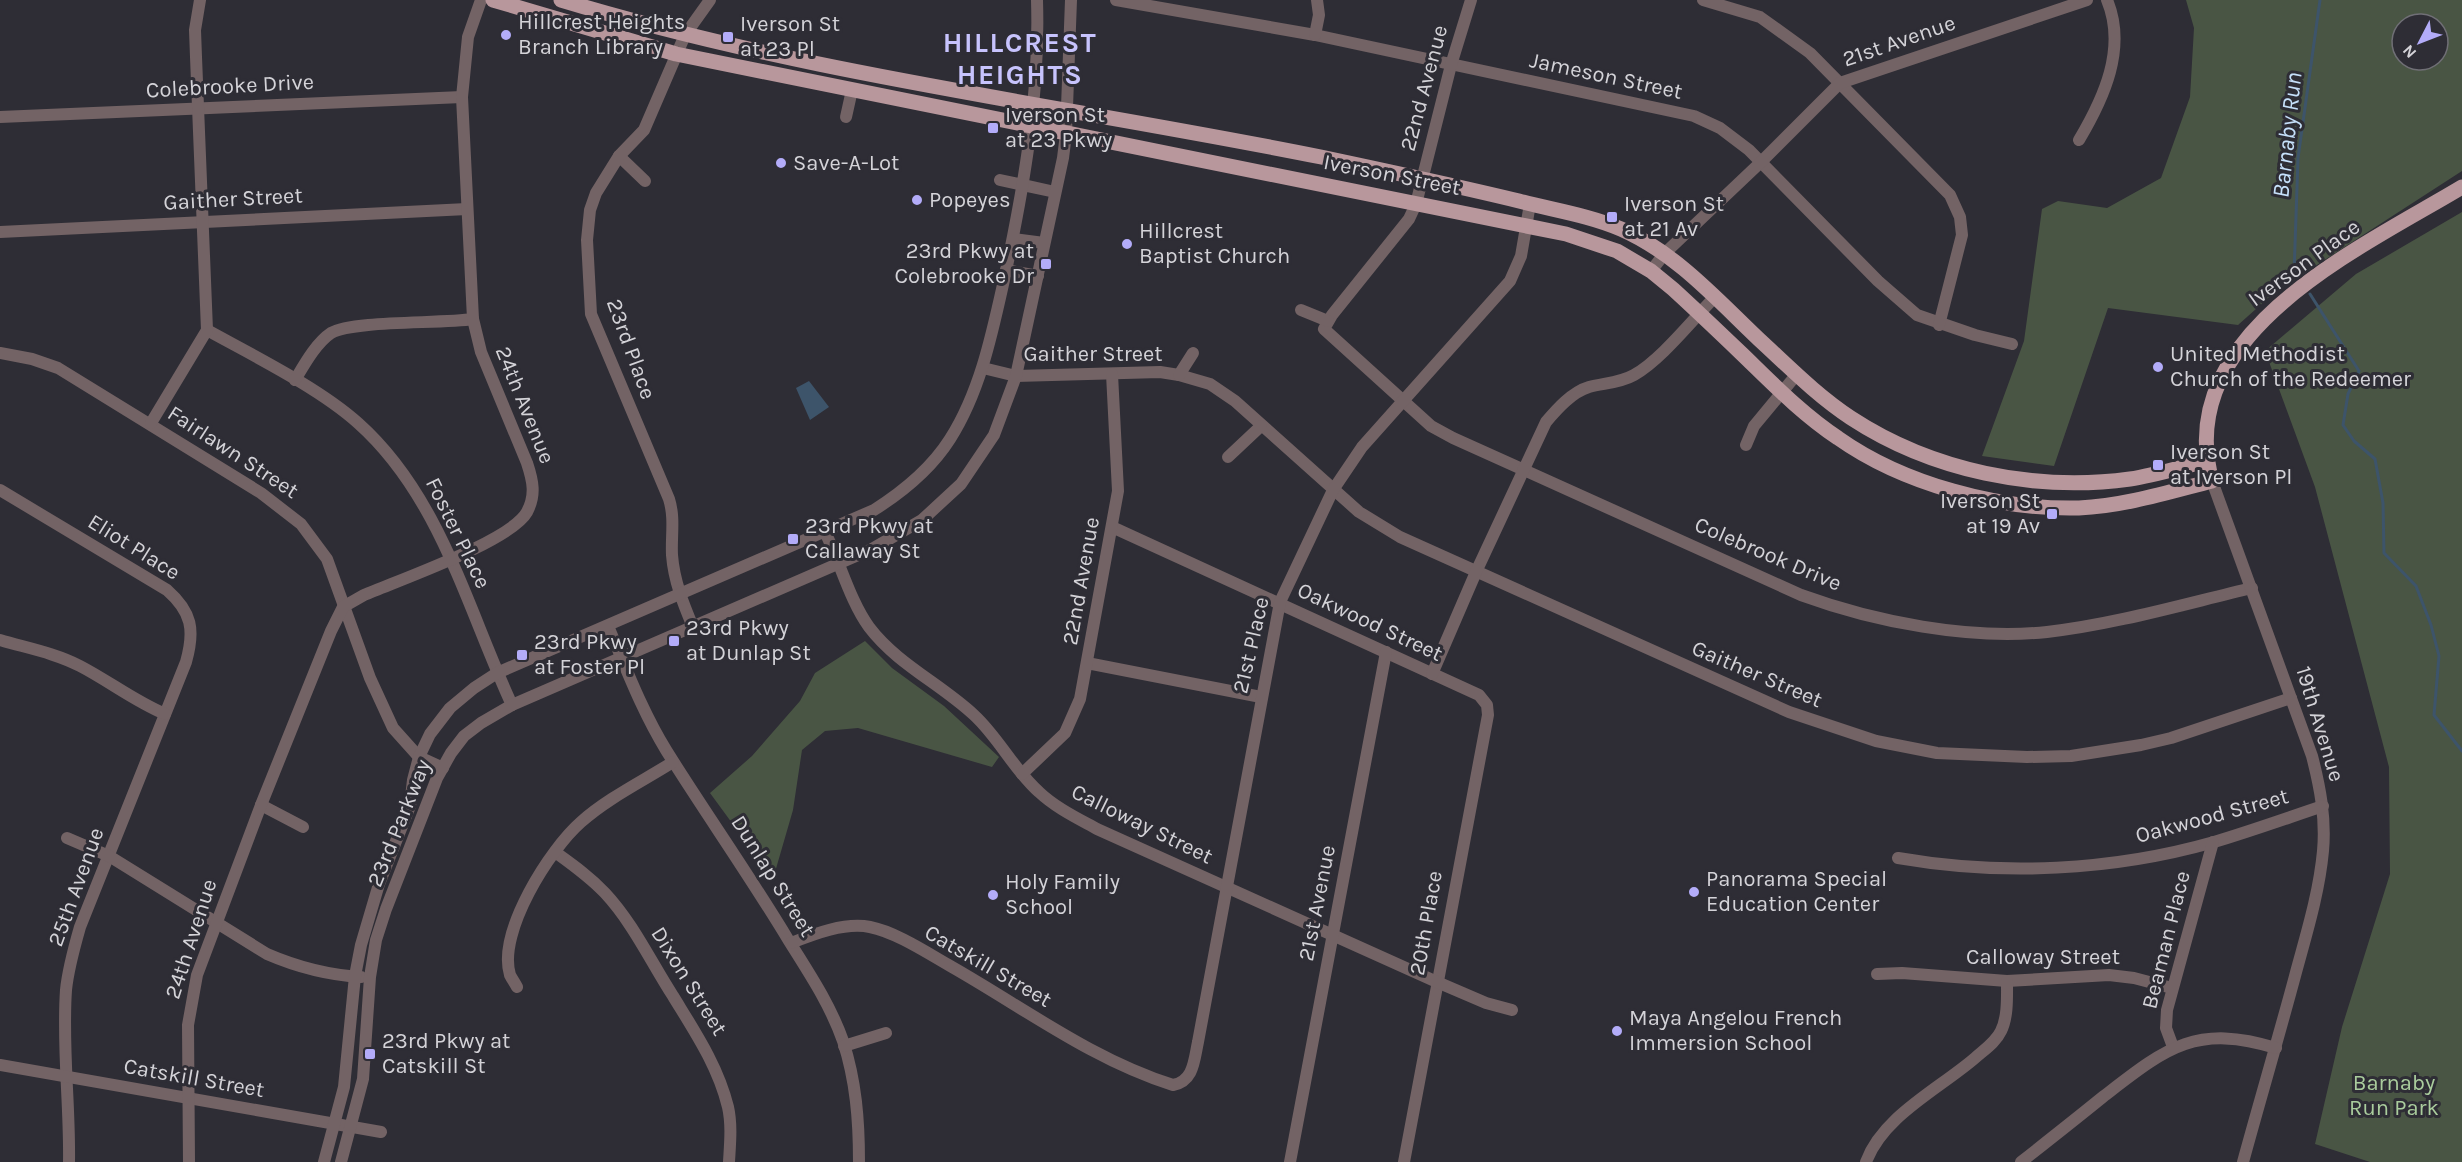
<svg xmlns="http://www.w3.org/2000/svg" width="2462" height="1162" viewBox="0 0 2462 1162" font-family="Karla,sans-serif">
<rect width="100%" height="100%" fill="#2e2d35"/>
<g fill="#495544" fill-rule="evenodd">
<path d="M2186 0H2462V171L2275 292 2238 325 2108 308 2054 466 1982 456 2024 341 2042 209 2058 201 2107 208 2161 178 2190 97 2194 28ZM2402 24H2438V60H2402Z"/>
<polygon points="2462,212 2462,1162 2370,1162 2315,1144 2342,1027 2390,874 2389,767 2315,487 2265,351 2356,274"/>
<polygon points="865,641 892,668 944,706 999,757 992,767 858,728 825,731 802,750 793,810 773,879 710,793 752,756 800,701 815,673"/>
</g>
<polygon fill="#3d546a" points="809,381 829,407 810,420 796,388"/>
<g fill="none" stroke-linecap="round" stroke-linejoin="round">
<g stroke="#3d546a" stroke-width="3">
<polyline points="2294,274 2298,158 2320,0"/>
<polyline points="2310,294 2359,371 2348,394 2343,425 2354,441 2375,459 2383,503 2384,553 2416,586 2431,625 2439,656 2434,715 2462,751"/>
</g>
<g stroke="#736365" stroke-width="12">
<polyline points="1116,0 1315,35 1694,116 1720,128 1749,150 1878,281 1917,315 1975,335 2012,344"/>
<path d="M1471 0 1451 65 1416 204 1409 219 1332 315 1324 329 1431 426 1453 438 1801 595C1875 622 1969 640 2047 632 2116 624 2184 604 2252 588"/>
<polyline points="1703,0 1760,17 1810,53 1950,195 1960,217 1962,235 1939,325"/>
<polyline points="1315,35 1319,15 1317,0"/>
<polyline points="0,117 462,97"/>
<polyline points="846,117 852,90"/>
<path d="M2079 140C2104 98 2127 48 2107 0"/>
<polyline points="619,156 645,181"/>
<polyline points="1000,180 1055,192"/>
<polyline points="0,232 467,209"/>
<polyline points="1013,239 1044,243"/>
<polyline points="1006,270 1038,276"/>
<polyline points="1651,271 1665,253 1761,162 1840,83 2087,0"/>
<polyline points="1301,310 1328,321"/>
<path d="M207 330C254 356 319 388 358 423 440 496 467 608 512 705"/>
<polyline points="0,353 32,359 58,368 261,493 301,524 327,559 370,678 393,728 419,757 443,768"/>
<polyline points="983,368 1016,376 1160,372 1179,375 1210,384 1235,401 1359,512 1400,537 1789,712 1876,741 1937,753 2027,757 2071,756 2141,745 2171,738 2291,698"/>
<polyline points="1179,375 1193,353"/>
<path d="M295 380C304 365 316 343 331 333 353 320 441 324 473 319"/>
<polyline points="151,423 207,330 196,57 195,30 200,0"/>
<polyline points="1746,445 1754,426 1797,374"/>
<polyline points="1228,457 1261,426"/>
<path d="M2212 481 2312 756C2320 787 2326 818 2323 851 2319 894 2306 935 2295 976 2278 1039 2260 1100 2243 1162"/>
<path d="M0 490 167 590C192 612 195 630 186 662L80 927C74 948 68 969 66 990 62 1047 70 1105 69 1162"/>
<polyline points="1112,527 1479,695 1487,705 1488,715 1404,1162"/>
<path d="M825 532C840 562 850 601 869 627 897 664 941 684 974 715 999 738 1014 770 1039 792 1056 808 1077 818 1097 829L1437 982 1486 1003 1512 1010"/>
<path d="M608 626C626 668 642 711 666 750 706 814 750 876 789 941 809 973 830 1004 843 1041 856 1081 859 1120 859 1162"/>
<path d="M693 627C683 603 674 581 672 555 671 536 675 518 669 499L591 314 587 240 590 210 596 193 619 156 644 130 685 35 710 0"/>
<path d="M0 640C27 648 55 653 80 666 109 681 134 701 165 714"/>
<polyline points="1087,663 1261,697"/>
<path d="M1432 674 1476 572 1546 422C1557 409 1572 392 1589 387 1604 383 1620 383 1634 375 1661 360 1692 320 1715 297"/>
<polyline points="1022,774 1065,733 1080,699 1118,491 1112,374"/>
<polyline points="261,805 303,827"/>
<path d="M67 838 109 856 267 954C297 967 328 975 361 977"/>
<path d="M555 852C573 865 590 877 605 893 633 923 651 962 673 996 695 1032 718 1066 728 1107 732 1125 730 1144 729 1162"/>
<path d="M1898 858C2002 876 2112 871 2214 842 2251 831 2287 818 2323 806"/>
<path d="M791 943C814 934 845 922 870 927 896 932 929 954 952 967 1024 1008 1093 1060 1173 1085 1194 1081 1194 1060 1198 1042L1280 602 1333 490 1362 447 1510 281 1521 256 1530 204"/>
<polyline points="1877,974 1902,973 2007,981 2109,975 2134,978 2172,988"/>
<path d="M517 987C515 983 512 979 510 975 497 932 550 849 581 822 608 798 643 781 673 762"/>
<polyline points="844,1046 886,1033"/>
<polyline points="2173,1047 2166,1028 2167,1010 2213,842"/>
<polyline points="0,1065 381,1132"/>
<path d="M189 1162 188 1025 197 975 261 805 331 631 343 607 364 595C399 580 511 541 527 512 536 495 533 481 527 463L481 352 473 319 462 97 468 37 481 0"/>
<path d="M324 1162 344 1087 355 976 361 945 379 884 410 806 413 780 419 757 430 734 450 708 474 688 497 673 874 510C904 491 931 469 950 439 980 392 992 334 1004 280 1024 187 1040 95 1037 0"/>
<polyline points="341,1162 363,1079 370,977 376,940 386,909 437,778 451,753 464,736 481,723 512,705 872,549 922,520 961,484 994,435 1016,376 1063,158 1066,134 1071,0"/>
<polyline points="1290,1162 1386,652"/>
<path d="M1866 1162C1883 1116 1939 1089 1975 1058 1984 1050 1996 1042 2001 1031 2008 1017 2007 997 2007 981"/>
<path d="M2021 1162C2049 1140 2077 1118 2104 1096 2165 1049 2195 1023 2276 1048"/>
</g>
<g stroke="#b8979c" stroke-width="15">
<path d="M493 0 676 54 1566 234 1617 251 1651 271 1673 289C1696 310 1719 332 1742 354 1773 384 1802 414 1838 438 1903 484 1999 510 2079 508 2124 506 2169 492 2212 481 2171 333 2361 248 2462 187"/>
<path d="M561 0C809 75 1068 106 1321 157 1387 171 1453 185 1519 201 1553 210 1588 215 1621 229 1678 254 1719 302 1764 344 1792 370 1819 397 1851 418 1932 471 2035 492 2130 479 2156 475 2181 467 2207 461"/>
</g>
</g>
<g fill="#b3acf9" stroke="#2e2d35" stroke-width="2">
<circle cx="506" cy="35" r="6"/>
<rect x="722" y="31" width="12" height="12" rx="3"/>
<rect x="987" y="122" width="12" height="12" rx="3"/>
<circle cx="781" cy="163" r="6"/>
<circle cx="917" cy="200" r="6"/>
<rect x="1606" y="211" width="12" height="12" rx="3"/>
<circle cx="1127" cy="244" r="6"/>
<rect x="1040" y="258" width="12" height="12" rx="3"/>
<circle cx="2158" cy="367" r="6"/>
<rect x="2152" y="459" width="12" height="12" rx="3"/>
<rect x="2046" y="508" width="12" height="12" rx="3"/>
<rect x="787" y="533" width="12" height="12" rx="3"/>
<rect x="668" y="635" width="12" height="12" rx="3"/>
<rect x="516" y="649" width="12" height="12" rx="3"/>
<circle cx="1694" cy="892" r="6"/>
<circle cx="993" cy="895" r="6"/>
<circle cx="1617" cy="1031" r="6"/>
<rect x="364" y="1048" width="12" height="12" rx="3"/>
</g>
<g text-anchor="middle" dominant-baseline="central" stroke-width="6" stroke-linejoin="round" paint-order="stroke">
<g font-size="22" fill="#d4d3d8" stroke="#2e2d35" text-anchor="start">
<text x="518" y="22">Hillcrest Heights<tspan x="518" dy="25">Branch Library</tspan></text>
<text x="740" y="24">Iverson St<tspan x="740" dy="25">at 23 Pl</tspan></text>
<text x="1005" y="115">Iverson St<tspan x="1005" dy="25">at 23 Pkwy</tspan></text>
<text x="793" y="163">Save-A-Lot</text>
<text x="929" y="200">Popeyes</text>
<text x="1624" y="204">Iverson St<tspan x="1624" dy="25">at 21 Av</tspan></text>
<text x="1139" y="231">Hillcrest<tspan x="1139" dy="25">Baptist Church</tspan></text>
<text x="1034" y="251" text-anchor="end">23rd Pkwy at<tspan x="1034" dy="25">Colebrooke Dr</tspan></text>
<text x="2170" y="354">United Methodist<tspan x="2170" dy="25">Church of the Redeemer</tspan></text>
<text x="2170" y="452">Iverson St<tspan x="2170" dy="25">at Iverson Pl</tspan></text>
<text x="2040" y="501" text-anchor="end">Iverson St<tspan x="2040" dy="25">at 19 Av</tspan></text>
<text x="805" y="526">23rd Pkwy at<tspan x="805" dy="25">Callaway St</tspan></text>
<text x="686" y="628">23rd Pkwy<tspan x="686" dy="25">at Dunlap St</tspan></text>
<text x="534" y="642">23rd Pkwy<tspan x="534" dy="25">at Foster Pl</tspan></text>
<text x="1706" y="879">Panorama Special<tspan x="1706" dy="25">Education Center</tspan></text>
<text x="1005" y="882">Holy Family<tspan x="1005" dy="25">School</tspan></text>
<text x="1629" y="1018">Maya Angelou French<tspan x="1629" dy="25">Immersion School</tspan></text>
<text x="382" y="1041">23rd Pkwy at<tspan x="382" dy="25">Catskill St</tspan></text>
</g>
<g font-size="22" fill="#d4d3d8" stroke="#2e2d35">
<text transform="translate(1899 41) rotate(-19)">21st Avenue</text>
<text transform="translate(1606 76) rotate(12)">Jameson Street</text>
<text transform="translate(230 86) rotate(-3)">Colebrooke Drive</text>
<text transform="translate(1424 88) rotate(-75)">22nd Avenue</text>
<text transform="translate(1392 175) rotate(11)">Iverson Street</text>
<text transform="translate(233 199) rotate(-3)">Gaither Street</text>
<text transform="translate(2304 263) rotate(-36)">Iverson Place</text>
<text transform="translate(631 349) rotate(70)">23rd Place</text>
<text x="1093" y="354">Gaither Street</text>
<text transform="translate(525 405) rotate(68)">24th Avenue</text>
<text transform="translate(233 452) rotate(33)">Fairlawn Street</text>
<text transform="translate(458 533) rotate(64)">Foster Place</text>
<text transform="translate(134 547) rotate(32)">Eliot Place</text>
<text transform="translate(1768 554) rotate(23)">Colebrook Drive</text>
<text transform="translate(1081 581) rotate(-80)">22nd Avenue</text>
<text transform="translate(1370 622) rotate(25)">Oakwood Street</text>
<text transform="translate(1251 645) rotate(-77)">21st Place</text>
<text transform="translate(1757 674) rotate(23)">Gaither Street</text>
<text transform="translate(2320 724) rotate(73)">19th Avenue</text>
<text transform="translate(2212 816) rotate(-15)">Oakwood Street</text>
<text transform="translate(399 823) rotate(-68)">23rd Parkway</text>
<text transform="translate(1142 824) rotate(26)">Calloway Street</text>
<text transform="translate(773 876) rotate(58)">Dunlap Street</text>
<text transform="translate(76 887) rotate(-70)">25th Avenue</text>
<text transform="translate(1317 903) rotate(-79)">21st Avenue</text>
<text transform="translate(1426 923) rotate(-80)">20th Place</text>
<text transform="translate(191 939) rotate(-72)">24th Avenue</text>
<text transform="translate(2166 940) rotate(-76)">Beaman Place</text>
<text x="2043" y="957">Calloway Street</text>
<text transform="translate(988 966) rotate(30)">Catskill Street</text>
<text transform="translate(689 981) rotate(58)">Dixon Street</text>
<text transform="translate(194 1078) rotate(10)">Catskill Street</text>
</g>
<g font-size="22" fill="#aacd9d" stroke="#2e2d35">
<text x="2394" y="1083">Barnaby<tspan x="2394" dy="25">Run Park</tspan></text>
</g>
<g font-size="24" font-style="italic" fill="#c6e0fa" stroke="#2e2d35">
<text transform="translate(2287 135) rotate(-84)">Barnaby Run</text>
</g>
<g font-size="28" font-weight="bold" letter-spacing="1.5" fill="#c7c3fd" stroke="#2e2d35">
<text x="1020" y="42">HILLCREST<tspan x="1020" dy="32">HEIGHTS</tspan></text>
</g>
</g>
<g transform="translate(2420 42) rotate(228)"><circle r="28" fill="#2e2d35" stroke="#706f76" stroke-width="1.5"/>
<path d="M0-4.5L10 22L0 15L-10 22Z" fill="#b3acf9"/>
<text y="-9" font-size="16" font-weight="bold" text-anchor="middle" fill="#d4d3d8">N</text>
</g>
</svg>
